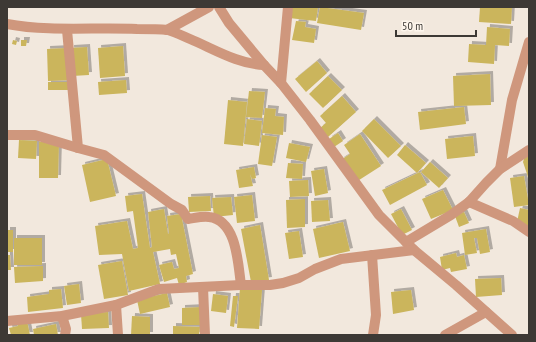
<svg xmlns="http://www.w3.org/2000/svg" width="536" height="342" viewBox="0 0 536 342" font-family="'PT Sans Narrow',sans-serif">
<defs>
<filter id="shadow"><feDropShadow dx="3" dy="-3" stdDeviation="0" flood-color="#0004"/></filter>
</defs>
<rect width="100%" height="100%" fill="#f2e8dd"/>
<g fill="#cbb55c" filter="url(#shadow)">
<polygon points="290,7 318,7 316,21 289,18"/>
<polygon points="320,7 364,13 361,30 317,23"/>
<polygon points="480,7 512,7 511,24 479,22"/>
<polygon points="296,21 306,22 305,27 316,29 314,43 292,40"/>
<polygon points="487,27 510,29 509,46 495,45 494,64 468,62 469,44 486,45"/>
<polygon points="13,40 17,41 16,45 12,44"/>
<polygon points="21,40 27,40 26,46 21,46"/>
<polygon points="123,46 125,76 100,78 98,48"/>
<polygon points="87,47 89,75 72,76 71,48"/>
<polygon points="68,48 69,80 48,81 47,49"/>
<polygon points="317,61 327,73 306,92 295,79"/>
<polygon points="490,74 491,105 454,106 453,76"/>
<polygon points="328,76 342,90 323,108 309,94"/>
<polygon points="126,80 127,93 99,95 98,82"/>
<rect x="48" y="82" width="21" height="8"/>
<polygon points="249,91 265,92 262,118 246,117"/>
<polygon points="342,96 356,112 328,137 320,128 326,123 320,116"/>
<polygon points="228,100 247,102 243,146 224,144"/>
<polygon points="464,107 466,124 420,130 418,112"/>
<polygon points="265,108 276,109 275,116 284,117 283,135 262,133"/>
<polygon points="247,119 262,121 259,146 244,144"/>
<polygon points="374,119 401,146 388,158 362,131"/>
<polygon points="338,133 343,141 334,147 329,139"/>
<polygon points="360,134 381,166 356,182 341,160 350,154 344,145"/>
<polygon points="262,135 277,137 272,166 258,164"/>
<polygon points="473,136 475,156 447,159 445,139"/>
<polygon points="19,140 37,141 36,159 18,158"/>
<polygon points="39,142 59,142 58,178 39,178"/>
<polygon points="289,143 310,147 306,162 286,158"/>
<polygon points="405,145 426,163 417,173 397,155"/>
<polygon points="529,154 529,180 523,162 525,156"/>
<polygon points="107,159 116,196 90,202 82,165"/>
<polygon points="430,162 448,178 439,188 421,172"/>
<polygon points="288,163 303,164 302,179 286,178"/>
<polygon points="254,167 256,178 252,179 250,174 253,186 239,188 236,170"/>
<polygon points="324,169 328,193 315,196 311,171"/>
<polygon points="420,172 427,185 390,205 382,190"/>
<polygon points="524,176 529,205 514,207 510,178"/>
<polygon points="308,180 309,196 290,197 289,181"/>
<polygon points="443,190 453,210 431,219 422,199"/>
<polygon points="142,194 150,248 152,247 148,212 164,209 168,234 169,233 167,216 181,214 193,274 186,276 187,282 179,285 177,278 164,282 159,265 172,262 174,269 179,268 176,254 171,255 170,249 153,252 160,284 129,291 122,254 99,255 95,226 127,221 133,249 138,248 133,211 127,212 125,196"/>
<polygon points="252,195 255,221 237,223 234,197"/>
<polygon points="210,196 211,211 189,212 188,197"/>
<polygon points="231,197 233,215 214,217 212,198"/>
<polygon points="305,199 305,227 287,228 286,200"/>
<polygon points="328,200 330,221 312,222 311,201"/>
<polygon points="520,208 529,210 529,229 517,222"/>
<polygon points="401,209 412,230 402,235 391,214"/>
<polygon points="464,212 469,223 459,227 455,216"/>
<polygon points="343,222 350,251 319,258 313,229"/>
<polygon points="260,225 269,280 251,282 241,229"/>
<polygon points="486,229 490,252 480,254 477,238 474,238 477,253 465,255 462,233"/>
<rect x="7" y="230" width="6" height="22"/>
<polygon points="299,231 303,257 289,259 285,233"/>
<rect x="14" y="238" width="28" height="27"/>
<polygon points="456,253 457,257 464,255 467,269 451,272 450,268 442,270 440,257"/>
<polygon points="7,255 10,255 11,270 7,270"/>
<polygon points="122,261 128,295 104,299 98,265"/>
<polygon points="43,266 43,281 15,283 14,267"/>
<polygon points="501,278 502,295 476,297 475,279"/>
<polygon points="79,284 81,303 67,305 64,286"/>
<polygon points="240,288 262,290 259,329 237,328"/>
<polygon points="61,289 63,308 28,312 27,297 49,294 49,290"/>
<polygon points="411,290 414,310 393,314 391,292"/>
<polygon points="167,293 170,307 140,314 137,300"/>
<polygon points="213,294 228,296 226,313 211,311"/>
<polygon points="233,296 238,296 234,327 230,326"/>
<polygon points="202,307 202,325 182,325 182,308"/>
<polygon points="108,312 109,328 82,329 81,314"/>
<polygon points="132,316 150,317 150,335 131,335"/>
<polygon points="27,321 30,335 11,335 9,328 18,326 17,322"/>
<polygon points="56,324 58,335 34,335 33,329"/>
<polygon points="173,326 200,327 199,335 173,335"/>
</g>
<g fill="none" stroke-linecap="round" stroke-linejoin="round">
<g stroke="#cf977d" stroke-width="10">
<polyline points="219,7 229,23 264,65 281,83 310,120 379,215 414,250 456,285 512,335"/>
<path d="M7 24C50 32 94 27 137 29 147 29 158 29 168 30 175 32 183 36 190 39 214 49 238 64 264 65"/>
<path d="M67 30 78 148 104 155 171 204 182 210 188 219C195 218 203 216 209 217 237 220 238 264 241 285"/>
<polyline points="167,30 209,7"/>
<polyline points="281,83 288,7"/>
<polyline points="7,135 35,135 78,148"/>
<polyline points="500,169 512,100 529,42"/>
<polyline points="469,202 513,221 529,232"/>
<polyline points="406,242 451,215 469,202 486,183 500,169 529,150"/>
<polyline points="372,255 376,315 373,335"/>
<polyline points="203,287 205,335"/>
<polyline points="116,305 118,335"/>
<polyline points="62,316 66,329 65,335"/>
<polyline points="7,321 62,316 116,305 159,289 241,285 270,285 283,283 299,278 315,269 341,259 414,250"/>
<polyline points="445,335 486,312"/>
</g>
</g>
<rect width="536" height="342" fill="none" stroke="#3d3935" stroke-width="16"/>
<path d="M396 30v6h80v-6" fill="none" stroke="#3d3935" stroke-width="2"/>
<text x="402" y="30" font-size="12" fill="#3d3935" stroke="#fef6ed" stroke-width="3" paint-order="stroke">50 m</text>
</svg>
